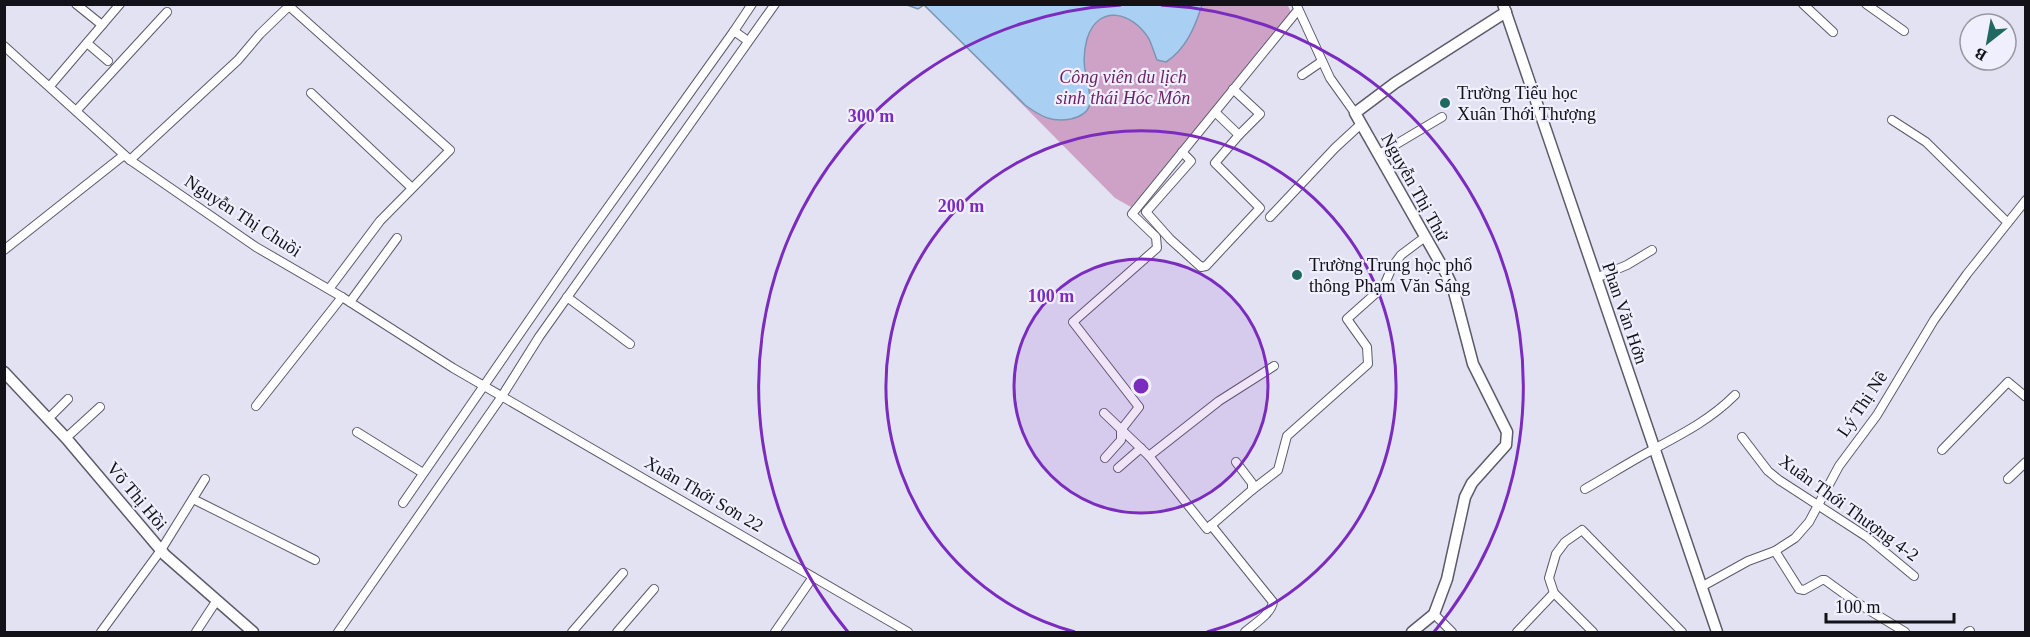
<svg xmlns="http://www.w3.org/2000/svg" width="2030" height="637" viewBox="0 0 2030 637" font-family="'Times New Roman',serif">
<rect width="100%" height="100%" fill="#e3e2f3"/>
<polygon fill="#cea2c7" points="1287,4 1291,12 1131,207 1115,198 924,5"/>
<path fill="#a9cff3" stroke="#7c96b1" stroke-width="1.5" d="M907 5H1202C1195 27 1186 49 1166 62L1157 60C1154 53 1152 45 1149 39 1133 12 1098 3 1087 39 1084 50 1083 63 1086 75 1089 95 1099 112 1071 119 1052 123 1040 116 1025 105L924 5 918 9Z"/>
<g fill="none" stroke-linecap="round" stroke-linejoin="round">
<defs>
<g id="minor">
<polyline points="76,4 102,25"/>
<polyline points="290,4 289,6 450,150 380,221 329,289"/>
<polyline points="1296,4 1330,78 1355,113"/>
<polyline points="1803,4 1833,32"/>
<polyline points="1866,4 1904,31"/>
<polyline points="734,31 752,4"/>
<polyline points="87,43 108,61"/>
<polyline points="4,46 130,160 256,247 342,297 453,368 908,632"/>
<polyline points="1302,75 1321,62"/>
<polyline points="50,86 120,4"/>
<polyline points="1233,89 1260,114 1239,135"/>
<polyline points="311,93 412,188"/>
<polyline points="76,111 167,12"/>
<polyline points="1892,120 1926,142 2007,222"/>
<polyline points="1182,152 1191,161 1146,212 1170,239 1201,267 1206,266 1260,208 1215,163 1239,135 1215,112"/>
<polyline points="1378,155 1442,117"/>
<polyline points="130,160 238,60 260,34 289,6"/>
<polyline points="1270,217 1335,148 1361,124"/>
<polyline points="4,250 124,155"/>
<polyline points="1596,278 1627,265 1652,250"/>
<polyline points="567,297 630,344"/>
<polyline points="350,302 397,238"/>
<polyline points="256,406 342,297"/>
<polyline points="1104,413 1149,456"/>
<polyline points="48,419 68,399"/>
<polyline points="357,432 423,473"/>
<polyline points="1742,437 1768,471 1779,480 1867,537 1914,576"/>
<polyline points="66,438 100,407"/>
<polyline points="1942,450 2008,382 2026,397"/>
<polyline points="1105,458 1121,440 1121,430 1139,407 1073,322 1157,248 1156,237 1132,214 1298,10"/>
<polyline points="1236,462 1252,483 1252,490 1207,529 1149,456 1219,401 1274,366"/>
<polyline points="1118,468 1141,448"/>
<polyline points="2008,479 2026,462"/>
<path d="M1585 489C1608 476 1631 461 1654 449 1684 433 1711 419 1735 395"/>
<polyline points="1252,490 1278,470 1287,436 1368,364 1367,347 1347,319 1384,286 1392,267 1401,255 1425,237"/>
<polyline points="193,499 315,560"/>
<polyline points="403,503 581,245 734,31 748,41"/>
<path d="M1211 525 1273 602C1271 614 1254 624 1245 632"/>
<polyline points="1775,551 1799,589 1804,590 1822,580 1825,580 1854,601 1905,632"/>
<polyline points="1701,587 1748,561 1775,551 1795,538 1809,522 1839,466 1877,415 1934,320 1967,274 2026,200"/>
<polyline points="1554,593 1593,632"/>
<polyline points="1434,614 1452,632"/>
<polyline points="101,632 161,550 205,479"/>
<polyline points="196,632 217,600"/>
<polyline points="338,632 502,396 539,337 775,4"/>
<polyline points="572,632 623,573"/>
<polyline points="617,632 654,589"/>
<polyline points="775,632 813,577"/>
<polyline points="1517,632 1554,593 1549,578 1556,554 1565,542 1582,530 1682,632"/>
<polyline points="1968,632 1970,631"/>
</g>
<g id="tertiary">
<polyline points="4,372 66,438 165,555 253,632"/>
<polyline points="1412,632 1434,614 1447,579 1465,497 1472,483 1506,445 1507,432 1473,364 1453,288 1447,275 1355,113 1395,83 1506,12"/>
</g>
<polyline id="secondary" points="1503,4 1717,632"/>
</defs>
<use href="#minor" stroke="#5c5a69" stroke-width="10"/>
<use href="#tertiary" stroke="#5c5a69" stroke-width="13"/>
<use href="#secondary" stroke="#5c5a69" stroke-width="13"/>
<use href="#minor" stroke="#fff" stroke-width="8"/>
<use href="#tertiary" stroke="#fff" stroke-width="10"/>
<use href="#secondary" stroke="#fff" stroke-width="10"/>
</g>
<circle cx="1141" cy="386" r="127" fill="#7b2cbf" fill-opacity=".12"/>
<g fill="none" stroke="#7b2cbf" stroke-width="3">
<circle cx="1141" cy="386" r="127"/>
<path d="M1075 632A255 255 0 1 1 1207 632"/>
<path d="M848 632A382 382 0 0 1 1121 5M1161 5A382 382 0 0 1 1434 632"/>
</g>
<g fill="#216960" stroke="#f0effd" stroke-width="2">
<circle cx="1445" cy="103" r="6"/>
<circle cx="1297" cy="275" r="6"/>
</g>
<g text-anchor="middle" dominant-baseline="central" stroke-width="4.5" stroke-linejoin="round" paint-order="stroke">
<g font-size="18" font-style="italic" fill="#6c1f65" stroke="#f0effd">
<text x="1123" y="77">Công viên du lịch<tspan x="1123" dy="21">sinh thái Hóc Môn</tspan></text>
</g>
<g font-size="18" fill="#131218" stroke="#f0effd" text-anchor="start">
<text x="1457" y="93">Trường Tiểu học<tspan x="1457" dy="21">Xuân Thới Thượng</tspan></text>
<text x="1309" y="265">Trường Trung học phổ<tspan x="1309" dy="21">thông Phạm Văn Sáng</tspan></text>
</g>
<g font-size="18" fill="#131218" stroke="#f0effd">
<text transform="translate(1415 187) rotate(61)">Nguyễn Thị Thử</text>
<text transform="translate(243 216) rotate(33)">Nguyễn Thị Chuồi</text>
<text transform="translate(1625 313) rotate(71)">Phan Văn Hớn</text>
<text transform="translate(1862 404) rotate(-56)">Lý Thị Nê</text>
<text transform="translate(704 494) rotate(30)">Xuân Thới Sơn 22</text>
<text transform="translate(137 496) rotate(50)">Võ Thị Hồi</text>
<text transform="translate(1849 508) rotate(36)">Xuân Thới Thượng 4-2</text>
</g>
</g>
<circle cx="1141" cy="386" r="9" fill="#7b2cbf" stroke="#f0effd" stroke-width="3"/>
<g font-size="18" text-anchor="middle" font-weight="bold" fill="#7b2cbf" stroke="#f0effd" stroke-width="4.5" stroke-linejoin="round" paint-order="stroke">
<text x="871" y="122">300 m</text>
<text x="961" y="212">200 m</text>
<text x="1051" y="302">100 m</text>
</g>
<rect width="2030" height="637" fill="none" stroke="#131218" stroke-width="12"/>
<g transform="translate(1988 42) rotate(211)"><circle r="28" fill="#f0effd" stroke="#9897a1" stroke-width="1.5"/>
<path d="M0-4.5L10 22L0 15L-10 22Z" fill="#216960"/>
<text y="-9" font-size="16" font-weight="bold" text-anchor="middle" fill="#131218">B</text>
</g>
<path d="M1826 613v9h128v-9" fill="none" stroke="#131218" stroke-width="3"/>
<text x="1835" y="613" font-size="18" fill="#131218" stroke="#f0effd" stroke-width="4.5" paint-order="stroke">100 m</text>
</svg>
